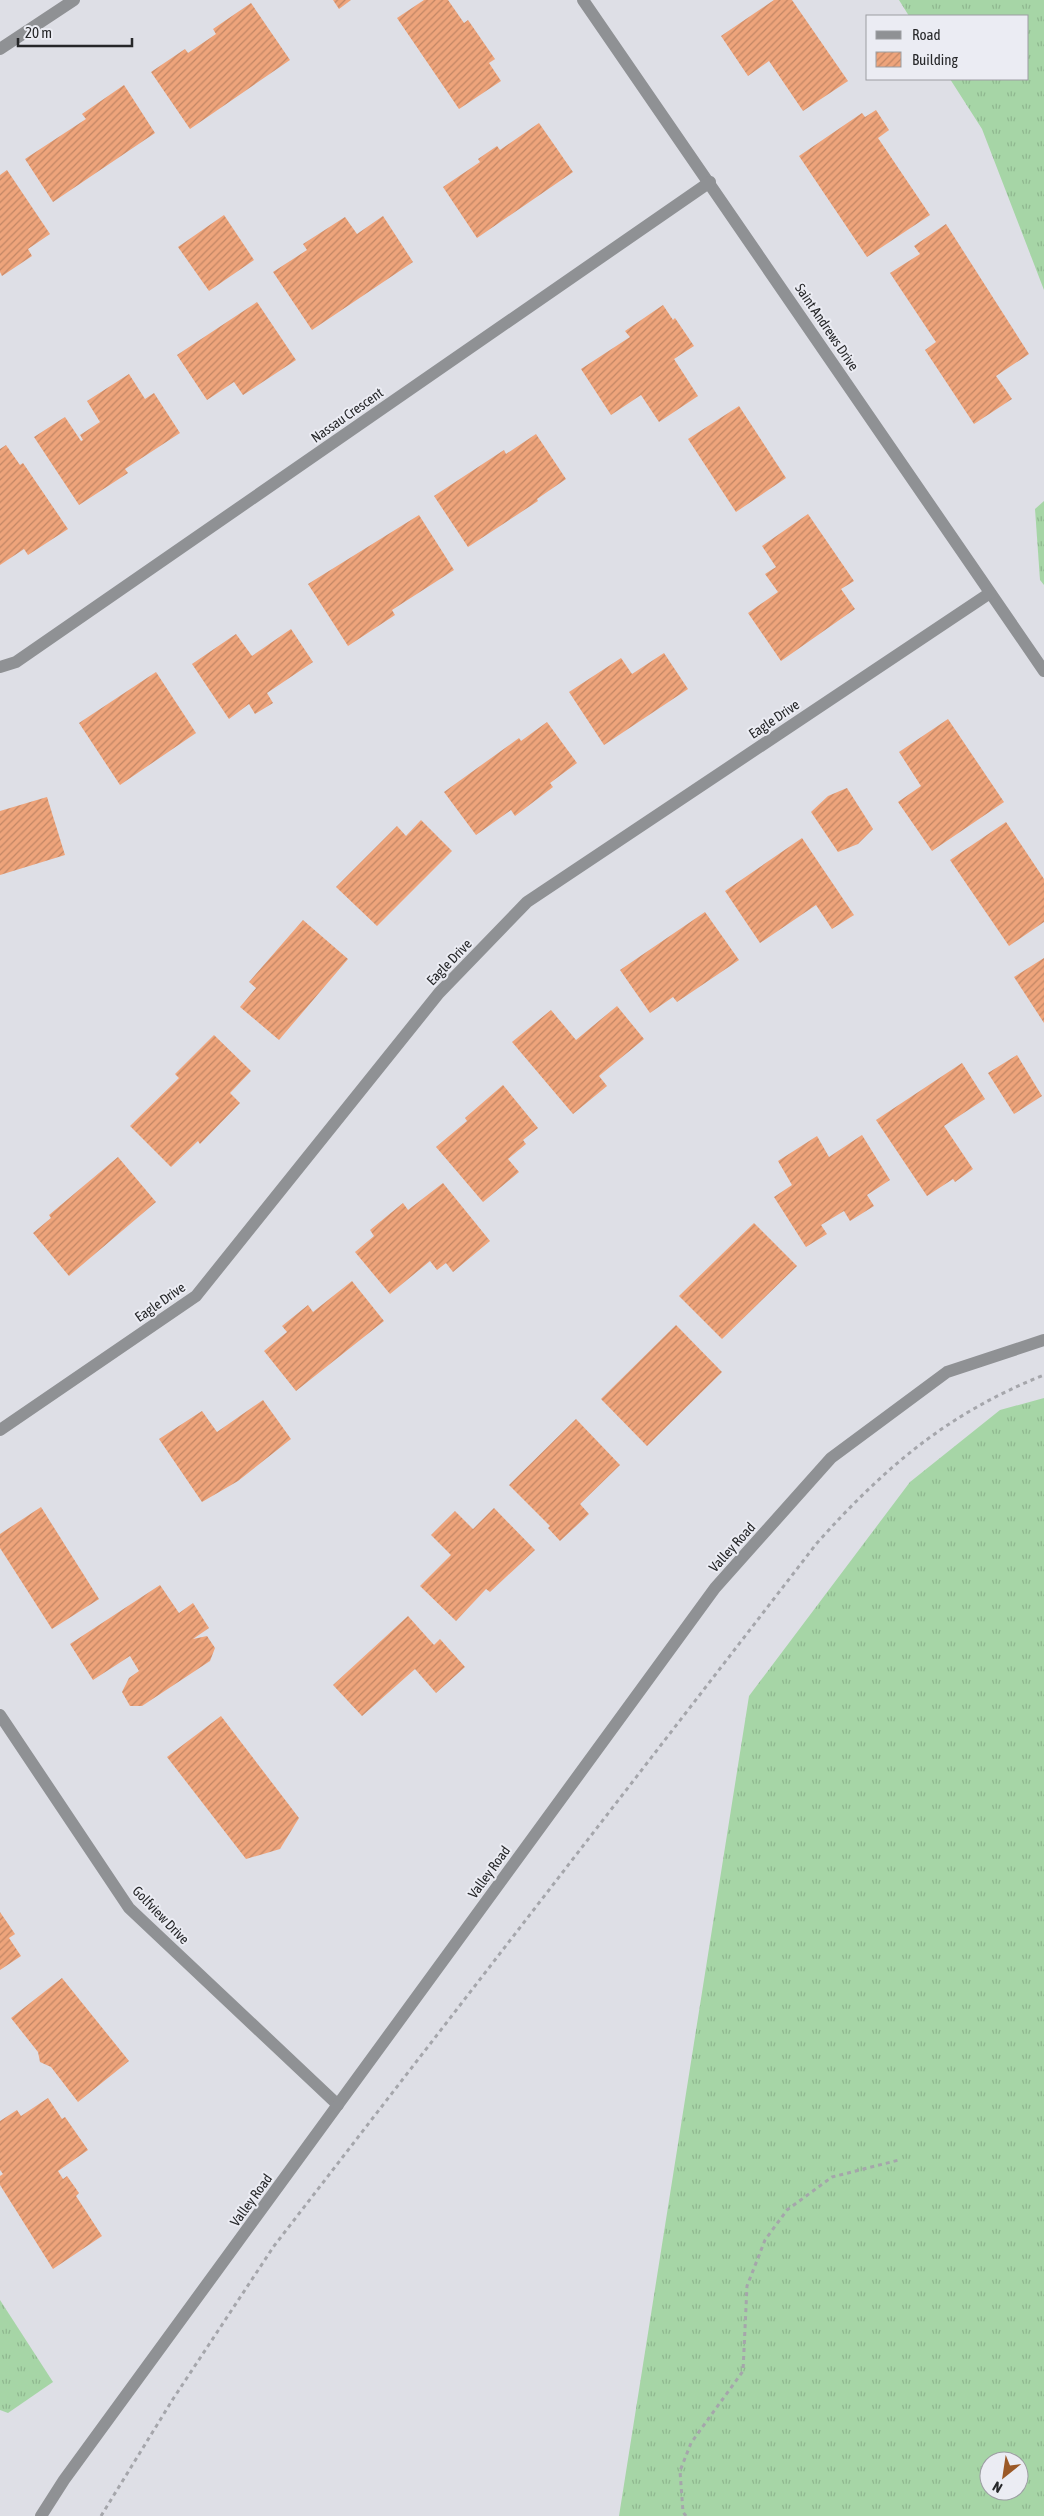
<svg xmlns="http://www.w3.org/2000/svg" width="1044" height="2516" viewBox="0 0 1044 2516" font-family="'Asap Condensed',sans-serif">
<defs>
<pattern id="grass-tufts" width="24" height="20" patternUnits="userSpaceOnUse" patternTransform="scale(1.25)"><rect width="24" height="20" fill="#a6d5a6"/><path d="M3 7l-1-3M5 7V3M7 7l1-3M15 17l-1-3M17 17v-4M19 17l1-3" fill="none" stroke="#8fb78f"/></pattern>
<pattern id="building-hatch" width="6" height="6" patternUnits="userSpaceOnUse" patternTransform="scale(1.25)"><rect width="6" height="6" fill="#eea47b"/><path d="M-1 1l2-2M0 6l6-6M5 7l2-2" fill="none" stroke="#c18665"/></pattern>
</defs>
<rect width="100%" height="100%" fill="#dedfe6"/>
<g fill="url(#grass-tufts)" fill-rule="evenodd">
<polygon points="899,0 1044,0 1044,290 982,129 950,79 1028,79 1028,16 909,16"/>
<polygon points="1044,501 1044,585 1040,580 1035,509"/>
<path d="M1044 1398V2516H619L749 1696 910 1482 1000 1410ZM989 2461H1019V2491H989Z"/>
<polygon points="0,2300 53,2382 8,2413 0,2410"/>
</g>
<g fill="url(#building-hatch)">
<polygon points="333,0 351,0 339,9"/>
<polygon points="424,0 448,0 464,23 468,20 495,59 489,63 501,81 459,109 397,18"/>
<polygon points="774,0 792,0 848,81 803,111 769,61 748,76 721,36"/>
<polygon points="251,3 290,60 190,129 151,72 185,49 188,53 216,34 213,29"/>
<polygon points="124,85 155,133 53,202 25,159 86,119 82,114"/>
<polygon points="876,110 889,130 878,138 930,215 867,257 799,156 862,113 865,117"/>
<polygon points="539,123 573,172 477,238 443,187 480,162 478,159 497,146 500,150"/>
<polygon points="7,170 50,234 28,249 32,256 2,276 0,272 0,175"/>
<polygon points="224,215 254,260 209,291 178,247"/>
<polygon points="383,216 413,262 312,330 273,272 307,250 303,244 345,217 357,234"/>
<polygon points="946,224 1029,354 996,376 1012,399 974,424 925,350 936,342 890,273 920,254 914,246"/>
<polygon points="257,302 296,360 243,395 234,382 207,400 177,355"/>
<polygon points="663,305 673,320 675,318 694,346 674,359 698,396 659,422 641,395 611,415 581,369 630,337 625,331"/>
<polygon points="129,374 145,399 154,393 180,433 125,469 128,473 79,505 34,437 65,417 81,441 83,440 80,435 100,422 87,401"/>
<polygon points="739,406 786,478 736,512 688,439"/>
<polygon points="536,434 566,479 537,499 538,501 468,547 434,496 504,450 506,454"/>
<polygon points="6,445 20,465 23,463 68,529 28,555 24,549 0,565 0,449"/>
<polygon points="808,514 854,581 841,589 855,609 781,661 748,613 778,592 765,574 776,567 762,546"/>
<polygon points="419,515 454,570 392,610 395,615 348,646 308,584"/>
<polygon points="291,629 313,662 267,693 273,703 255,714 249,704 229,719 192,664 236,634 252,656"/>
<polygon points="664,653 688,689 604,745 569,692 621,658 632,674"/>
<polygon points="156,672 196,733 120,785 79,723"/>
<polygon points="948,719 1004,802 932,851 898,802 921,786 899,752"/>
<polygon points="547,722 577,763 550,783 553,787 515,816 511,810 476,835 444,792 519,738 521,741"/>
<polygon points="847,788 873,829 858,844 838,852 811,812 828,796"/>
<polygon points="47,797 65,855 0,875 0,811"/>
<polygon points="421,820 452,851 377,926 336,887 397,826 406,836"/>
<polygon points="1006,822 1044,879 1044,922 1009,946 950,860"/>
<polygon points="802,838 854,915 832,929 816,905 760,943 725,891"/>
<polygon points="705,912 739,960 677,1002 673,997 650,1013 620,970"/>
<polygon points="303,920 348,959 279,1040 240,1007 256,988 249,982"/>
<polygon points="1044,958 1044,1023 1014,977"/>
<polygon points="617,1006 644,1039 599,1076 607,1086 573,1114 512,1042 551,1010 576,1040"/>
<polygon points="214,1035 251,1071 230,1093 240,1103 200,1144 198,1141 171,1167 130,1126 179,1078 175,1074"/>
<polygon points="1017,1055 1042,1096 1014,1114 988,1073"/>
<polygon points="962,1063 985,1099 944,1126 973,1169 955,1182 953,1179 927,1196 876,1120"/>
<polygon points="503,1085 538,1128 523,1140 526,1144 508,1159 519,1172 483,1202 436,1147 467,1121 465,1118"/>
<polygon points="862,1135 890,1180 867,1195 874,1206 850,1221 844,1211 821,1225 827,1234 806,1247 774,1197 792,1185 778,1161 817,1136 829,1157"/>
<polygon points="118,1157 156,1202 69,1276 33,1233 51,1218 49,1215"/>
<polygon points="443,1183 490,1241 453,1272 446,1263 437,1270 430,1261 390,1294 355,1252 374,1236 370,1230 403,1203 408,1210"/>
<polygon points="754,1223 797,1266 722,1339 679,1296"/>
<polygon points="352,1281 384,1321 296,1391 264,1351 287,1332 282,1326 308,1305 313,1312"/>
<polygon points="676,1325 722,1372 647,1446 601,1399"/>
<polygon points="263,1400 291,1439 238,1481 202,1502 159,1439 202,1411 217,1432"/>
<polygon points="576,1419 620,1465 580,1504 589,1514 560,1541 548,1528 550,1526 509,1485"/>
<polygon points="41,1507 99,1599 52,1629 0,1548 0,1534"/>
<polygon points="494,1508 535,1550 490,1592 486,1589 456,1621 420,1586 451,1555 431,1535 455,1511 473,1529"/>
<polygon points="160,1585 179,1613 193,1603 209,1628 193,1639 207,1636 215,1648 210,1661 142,1706 130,1706 122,1692 129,1678 139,1671 130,1656 93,1680 70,1644"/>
<polygon points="408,1616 434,1645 440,1639 465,1667 436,1693 415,1669 362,1716 333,1685"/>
<polygon points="221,1716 299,1818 280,1849 246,1859 167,1757"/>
<polygon points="0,1912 15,1934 9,1938 21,1956 0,1970"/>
<polygon points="62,1978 129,2061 78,2102 51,2067 40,2062 38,2052 11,2018"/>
<polygon points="48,2098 62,2119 65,2117 88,2150 58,2171 63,2179 67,2176 79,2193 76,2196 102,2236 53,2269 0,2185 0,2176 3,2174 0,2170 0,2121 17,2110 21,2116"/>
</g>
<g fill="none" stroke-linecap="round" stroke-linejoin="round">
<g stroke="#a5a6ab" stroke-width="3" stroke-dasharray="4 4" stroke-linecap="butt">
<path d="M101 2516 173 2399 274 2246 817 1543C885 1467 948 1413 1044 1375"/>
<polyline points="686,2516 683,2512 680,2471 691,2443 743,2371 747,2286 765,2240 787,2210 832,2177 899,2160"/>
</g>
<g stroke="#8f9194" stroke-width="12">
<polyline points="583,0 1044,671"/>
<polyline points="0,49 74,0"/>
<polyline points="0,667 16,662 710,182"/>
<polyline points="0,1430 196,1296 439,993 527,902 990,593"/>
<polyline points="0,1715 129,1908 338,2105"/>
<polyline points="41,2516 64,2480 715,1588 831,1458 947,1372 1044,1340"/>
</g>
</g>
<g text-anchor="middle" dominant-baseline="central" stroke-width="4" stroke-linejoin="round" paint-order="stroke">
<g font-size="14" fill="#262729" stroke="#ebecf3">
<text transform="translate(827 327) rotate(56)">Saint Andrews Drive</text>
<text transform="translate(347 415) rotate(-35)">Nassau Crescent</text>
<text transform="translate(774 719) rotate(-34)">Eagle Drive</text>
<text transform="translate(449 962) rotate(-46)">Eagle Drive</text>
<text transform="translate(160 1302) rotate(-35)">Eagle Drive</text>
<text transform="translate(732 1547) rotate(-48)">Valley Road</text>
<text transform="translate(489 1872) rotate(-54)">Valley Road</text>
<text transform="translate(161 1915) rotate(46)">Golfview Drive</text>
<text transform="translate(251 2200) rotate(-54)">Valley Road</text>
</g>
</g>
<rect x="866" y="15" width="162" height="65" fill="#ebecf3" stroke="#9c9da2"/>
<rect x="876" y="31" width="25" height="8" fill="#8f9194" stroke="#9c9da2"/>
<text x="912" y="40" font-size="15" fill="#262729">Road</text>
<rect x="876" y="52" width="25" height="15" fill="url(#building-hatch)" stroke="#9c9da2"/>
<text x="912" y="65" font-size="15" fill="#262729">Building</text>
<g transform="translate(1004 2476) rotate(210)"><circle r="24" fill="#ebecf3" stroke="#9c9da2"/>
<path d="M0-4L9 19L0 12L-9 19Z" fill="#9b5927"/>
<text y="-8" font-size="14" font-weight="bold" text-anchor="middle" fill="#262729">N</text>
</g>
<path d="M18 38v8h114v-8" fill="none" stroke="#262729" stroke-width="2.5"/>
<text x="25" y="38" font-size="15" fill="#262729" stroke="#ebecf3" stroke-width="4" paint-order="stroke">20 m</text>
</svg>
